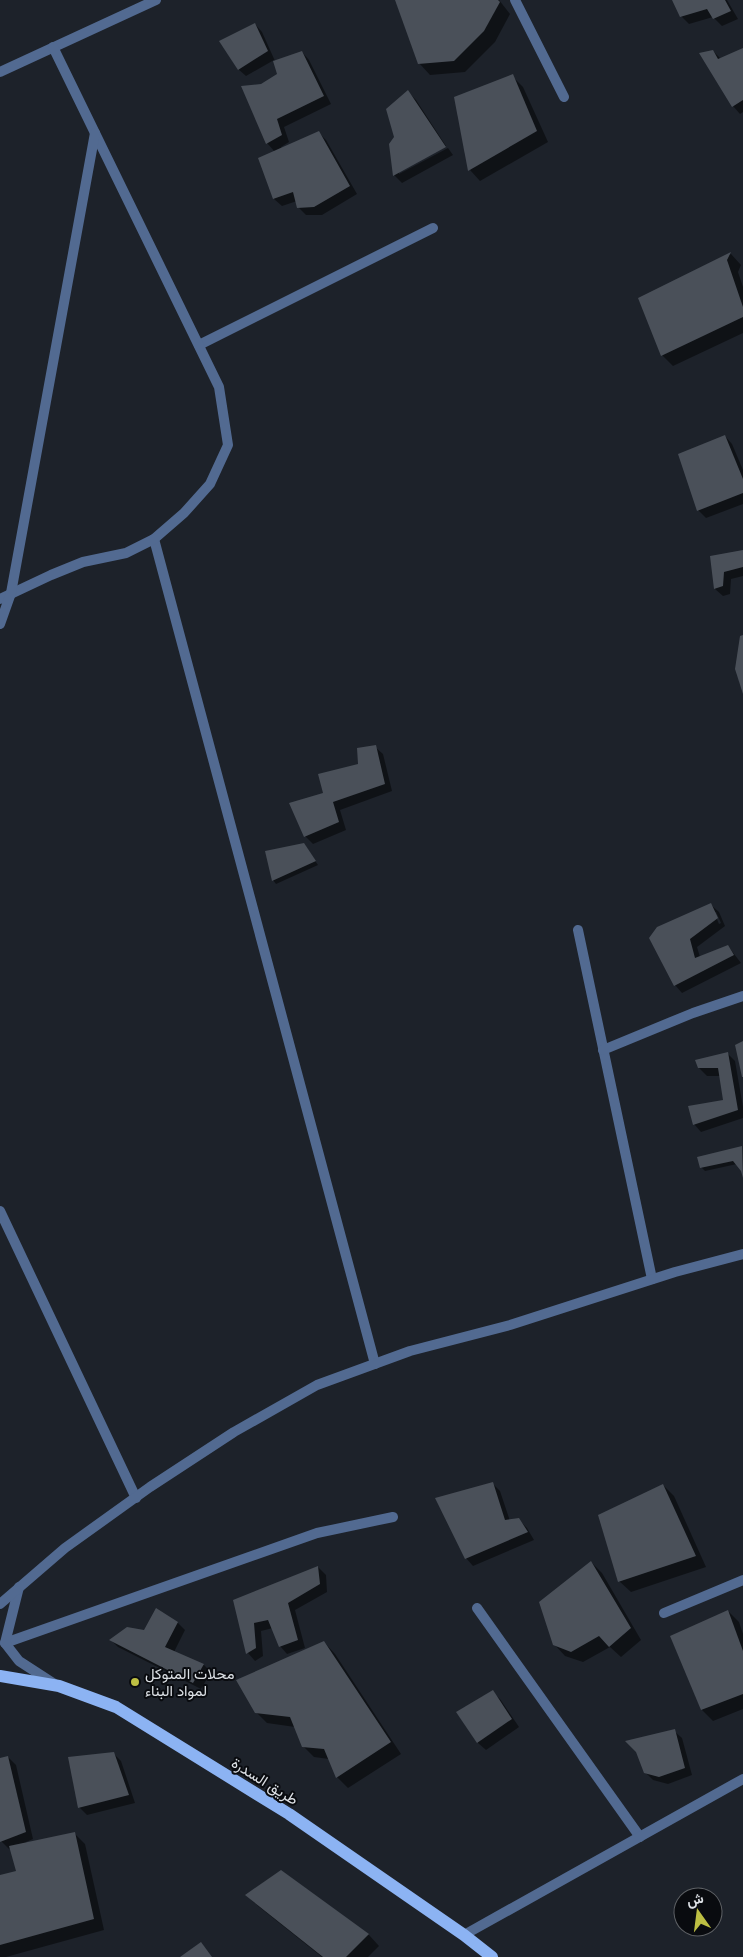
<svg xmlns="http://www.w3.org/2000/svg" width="743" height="1957" viewBox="0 0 743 1957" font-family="'Space Grotesk',Vazirmatn,sans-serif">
<rect width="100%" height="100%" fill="#1d222a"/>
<g fill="#0007" fill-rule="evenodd">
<polygon points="396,0 499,0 510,14 495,42 465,72 430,75 419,63"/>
<polygon points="673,0 727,0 738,19 722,26 713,17 689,24 681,16"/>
<polygon points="255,24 262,32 275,61 302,52 309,60 331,104 284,127 289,142 281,147 282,149 319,133 326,140 357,194 322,215 306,215 298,207 297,201 282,206 274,199 275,152 267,143 261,86 278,75 274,60 246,76 238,69"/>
<polygon points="743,49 743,112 740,114 733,106 713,51 721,59"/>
<polygon points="512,76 523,87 548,142 480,181 470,170"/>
<polygon points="408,92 416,100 446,146 399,172 399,174 448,148 453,155 402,183 394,175 390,145 396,137"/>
<polygon points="731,254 741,265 738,272 743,287 743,333 673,366 662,355 639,299"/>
<polygon points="725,436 732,444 743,470 743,504 706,518 698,510"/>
<polygon points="743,551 743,576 731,579 730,594 723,596 715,589 711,557"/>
<polygon points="375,747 383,754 392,791 340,810 346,830 313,844 305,836 359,765"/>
<polygon points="307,849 318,865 276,884 273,880"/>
<path d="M711 905 719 912 725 926 697 947 700 957 728 946 741 963 682 993 675 985 650 938ZM714 912H716L721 923 719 924Z"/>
<polygon points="727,1053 735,1061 743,1107 743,1118 701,1132 694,1124 725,1101 720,1076 707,1076 699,1068"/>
<polygon points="742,1147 743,1177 742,1171 737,1164 705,1171 701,1167 699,1158"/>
<polygon points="492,1483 500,1491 510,1521 519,1520 527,1528 534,1540 473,1566 466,1558"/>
<polygon points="663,1485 674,1496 706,1567 631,1592 619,1581"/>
<polygon points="591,1562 602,1573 641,1640 621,1657 610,1647 583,1662 565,1656 554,1644"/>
<polygon points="318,1567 326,1575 327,1592 295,1610 305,1648 287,1654 280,1646 273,1628 261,1631 263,1656 255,1661 248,1653 235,1601"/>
<polygon points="728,1611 739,1622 743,1634 743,1709 713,1721 702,1710 672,1637"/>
<polygon points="178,1623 185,1630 174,1652 204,1665 211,1672 201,1689 118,1647 111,1640"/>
<polygon points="324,1642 335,1654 401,1754 348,1788 337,1777 329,1759 314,1757 303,1746 295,1727 267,1723 256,1712"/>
<polygon points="492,1692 500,1699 519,1727 486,1750 478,1743 458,1713"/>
<polygon points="674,1731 682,1738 692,1775 668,1784 653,1780 645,1772"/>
<polygon points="114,1754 121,1761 135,1803 87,1815 79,1807"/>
<polygon points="8,1757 16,1765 33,1839 26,1842 27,1843 74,1833 85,1844 104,1930 6,1957 0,1957 0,1876 18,1872 11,1848 9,1849 1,1841 0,1836 0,1759"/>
<polygon points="281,1871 369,1935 379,1946 368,1957 322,1957 258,1906 247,1896"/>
</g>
<g fill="#4a5059">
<polygon points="395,0 498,0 500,2 484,31 454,61 418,64"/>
<polygon points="672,0 725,0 731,11 713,19 707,9 680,17"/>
<polygon points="255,23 268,51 238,70 219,41"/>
<polygon points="743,48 743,100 732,107 699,53 713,50 718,59"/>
<polygon points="302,51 324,96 277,119 282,135 266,144 241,86 261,84 277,74 273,61"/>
<polygon points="513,74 537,131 468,171 454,97"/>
<polygon points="408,90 446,147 393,176 389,144 394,137 386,109"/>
<polygon points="319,131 350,186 314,207 297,208 293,192 273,199 258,158"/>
<polygon points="731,252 727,260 743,307 743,317 661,356 638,298"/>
<polygon points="725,435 743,479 743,493 697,511 678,454"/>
<polygon points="743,550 743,567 724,572 723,586 714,589 710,556"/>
<polygon points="743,635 743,694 735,669 740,636"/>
<polygon points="376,745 385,784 333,802 339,822 304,837 289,803 323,793 318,774 358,764 357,748"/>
<polygon points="304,843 316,861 272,881 265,851"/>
<polygon points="711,903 718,918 690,939 695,958 728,945 734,955 674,986 649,938 657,927"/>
<polygon points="743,1041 743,1077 742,1077 735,1045"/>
<polygon points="728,1052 738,1110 693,1125 688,1106 723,1100 718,1068 698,1068 695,1060"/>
<polygon points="742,1146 743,1178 741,1171 733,1161 700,1168 697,1157"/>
<polygon points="493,1482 505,1520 519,1518 528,1532 465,1559 435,1498"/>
<polygon points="663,1484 696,1556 618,1582 598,1515"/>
<polygon points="591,1561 631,1628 609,1647 599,1636 571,1652 553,1645 539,1602"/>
<polygon points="318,1566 320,1584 288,1603 298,1640 279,1647 268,1620 254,1623 256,1648 246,1654 233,1600"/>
<polygon points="156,1608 178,1622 165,1647 204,1664 193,1683 109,1640 127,1627 144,1630"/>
<polygon points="728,1610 743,1651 743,1694 701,1710 670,1636"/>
<polygon points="324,1641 391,1742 336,1778 324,1749 302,1747 290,1717 255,1713 236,1680"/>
<polygon points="493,1690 512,1719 477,1743 456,1712"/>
<polygon points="675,1729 685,1768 659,1777 644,1773 636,1752 625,1741"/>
<polygon points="114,1752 129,1795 78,1808 68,1757"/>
<polygon points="8,1756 26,1832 0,1842 0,1758"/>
<polygon points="75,1832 94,1919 0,1945 0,1875 16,1871 9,1846"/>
<polygon points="281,1870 369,1934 346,1957 323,1957 245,1895"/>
<polygon points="201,1942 212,1957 180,1957"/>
</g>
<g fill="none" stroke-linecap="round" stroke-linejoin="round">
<polyline stroke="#526a91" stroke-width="10" points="5,1643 317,1533 393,1517"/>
<g stroke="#526a91" stroke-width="10">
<polyline points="515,0 564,97"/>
<polyline points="0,72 156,0"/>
<polyline points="199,345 433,228"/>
<polyline points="154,539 375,1364"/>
<polyline points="0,599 51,575 83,562 126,553 154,539 184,513 210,484 228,445 219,387 53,47"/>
<polyline points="0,624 11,593 95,133"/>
<polyline points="578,930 652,1279"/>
<polyline points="603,1050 693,1013 743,996"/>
<polyline points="0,1211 136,1498"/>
<polyline points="19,1587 5,1643 19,1661 56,1685"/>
<polyline points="0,1604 65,1548 150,1487 234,1432 317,1385 410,1351 510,1325 675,1272 743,1254"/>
<polyline points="477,1608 640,1837"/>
<polyline points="664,1613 743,1580"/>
<polyline points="464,1935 743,1779"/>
</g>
<polyline stroke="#8cb3f3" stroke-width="12" points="0,1676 59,1686 116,1707 289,1814 464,1935 492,1957"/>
</g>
<circle fill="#bdbf43" stroke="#090b0f" stroke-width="2" cx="135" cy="1682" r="5"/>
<g text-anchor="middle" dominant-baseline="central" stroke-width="4" stroke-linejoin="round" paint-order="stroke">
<g font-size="15" fill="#dde1e6" stroke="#090b0f" text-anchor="start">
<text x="145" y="1673">محلات المتوكل<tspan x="145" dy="17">لمواد البناء</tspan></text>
</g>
<g font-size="15" fill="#dde1e6" stroke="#090b0f">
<text transform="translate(265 1781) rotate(32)">طريق السدرة</text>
</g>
</g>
<g transform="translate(698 1912) rotate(346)"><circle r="24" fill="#090b0f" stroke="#5e6165"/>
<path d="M0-4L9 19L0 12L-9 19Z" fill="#bdbf43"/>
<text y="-8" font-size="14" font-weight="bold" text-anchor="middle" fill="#dde1e6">ش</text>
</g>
</svg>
